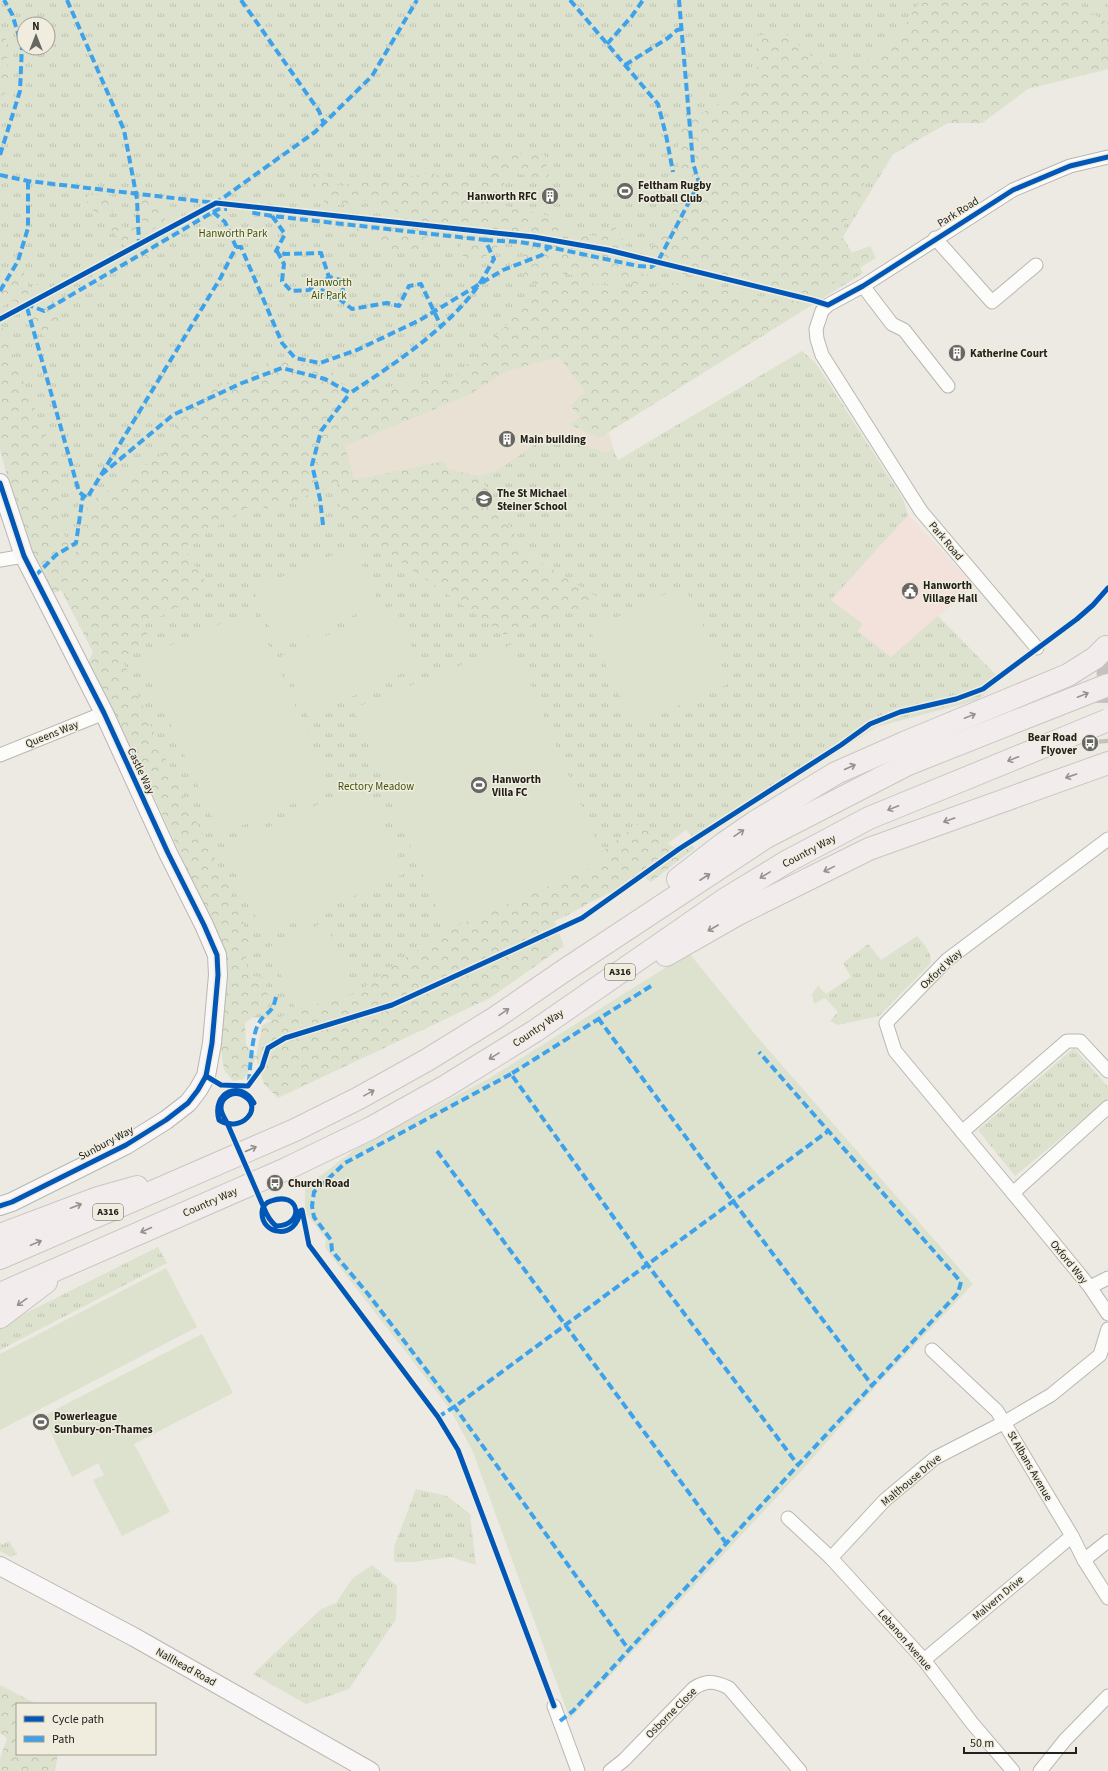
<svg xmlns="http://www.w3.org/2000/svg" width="1108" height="1771" viewBox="0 0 1108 1771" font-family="'Source Sans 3',sans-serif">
<defs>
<pattern id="grass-tufts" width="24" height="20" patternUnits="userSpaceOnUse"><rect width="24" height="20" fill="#dde2ce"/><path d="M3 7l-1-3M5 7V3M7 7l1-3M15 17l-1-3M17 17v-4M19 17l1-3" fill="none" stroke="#bdc2b0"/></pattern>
<pattern id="forest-crowns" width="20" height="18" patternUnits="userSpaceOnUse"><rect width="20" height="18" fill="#dde2ce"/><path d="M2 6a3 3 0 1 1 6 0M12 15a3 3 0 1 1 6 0" fill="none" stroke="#bdc2b0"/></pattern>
</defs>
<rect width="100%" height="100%" fill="#eceae3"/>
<polygon fill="#f2e2db" points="908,515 974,586 891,657 858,631 862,624 831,600"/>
<polygon fill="#e9e1d3" points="531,335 592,373 617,461 602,600 341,520 339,441"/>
<g fill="url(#grass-tufts)" fill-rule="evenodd">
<path d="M0 0H1108V66L930 93 843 237 863 273 609 432 592 373 531 335 339 442V483L601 600 526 553 479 476 500 469 531 447 554 435 606 453 613 449 618 460 802 351 815 362 903 499 908 515 831 600 863 624 858 631 891 657 938 616 1001 680 978 700 876 727 698 842 686 830 584 906 566 916 409 986 288 1023 251 1017 238 954 93 652 42 553 0 423ZM24 24H48V48H24Z"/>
<path d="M917 936C924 944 933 953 930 964L879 1016 838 1025 830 1021 838 1012 825 998 814 1004 812 994 818 986 826 994 851 977 843 963 868 944 881 960Z"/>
<polygon points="1074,1048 1108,1087 1108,1099 1015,1176 978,1130"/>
<polygon points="158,1247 167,1263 0,1350 0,1326"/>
<polygon points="416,1489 447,1496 470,1514 476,1565 451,1557 413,1562 394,1562 394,1547"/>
<polygon points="9,1541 17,1554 11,1557 0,1551 0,1542 2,1545"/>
<polygon points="372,1565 397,1586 396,1619 349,1689 306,1704 253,1674 321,1609 336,1603 352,1579"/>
</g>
<g fill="url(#forest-crowns)">
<polygon points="935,0 1070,0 1108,23 1108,69 1028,89 982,123 948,123 872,166 840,235 851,253 870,246 876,258 808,298 656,269 648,251 669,224 679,190 678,128 695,110 702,113 758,81 756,36 784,32 821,64 867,60 897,39 918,4"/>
<polygon points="0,29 6,39 9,90 0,97"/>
<polygon points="491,152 545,155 548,174 543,179 506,171 501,205 555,217 565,231 595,236 615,227 631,253 626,271 650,275 648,286 553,272 536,285 524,278 523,235 512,236 477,263 460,254 462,226 428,223 422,252 390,250 380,239 356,234 358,223 395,223 398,212 371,200 327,207 309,174 317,167 338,185 388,181 428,173 480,184"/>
<polygon points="89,193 112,196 114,209 108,218 92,210 87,202"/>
<polygon points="143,197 161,203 170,209 161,226 150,230 169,250 145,260 132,254 110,229 120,223 129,232 134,225 145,224 132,206"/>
<polygon points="24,272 29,289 47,279 61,328 49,340 21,318 15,300 0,308 0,277"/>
<polygon points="552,278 650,291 662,281 799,302 801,305 793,315 599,438 569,424 580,417 570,406 585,391 559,357 507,371 469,395 345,446 354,480 444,461 448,469 479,476 526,553 602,600 505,635 341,520 339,483 271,510 253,504 183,548 211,590 144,625 149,640 122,659 171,771 236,901 252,950 244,960 250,975 265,978 269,1005 245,1023 246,1045 256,1057 262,1025 298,1009 357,993 392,966 451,929 582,867 638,824 673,847 688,840 695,848 651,882 639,874 620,888 554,920 564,946 490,998 278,1098 264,1084 256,1058 244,1079 233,1081 224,1070 216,1015 228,978 224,946 193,882 141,768 87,665 93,652 65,597 66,589 53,593 37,569 16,508 0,450 0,320 7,342 61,471 60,524 71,550 67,585 89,503 160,456 188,401 278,358 330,369 351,393 456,376"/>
<polygon points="0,1685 37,1704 17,1704 17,1754 58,1754 55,1771 0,1771 0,1759 7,1738 0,1733"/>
</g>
<g fill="#dde2ce">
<polygon points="354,546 379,604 279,649 253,589"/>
<polygon points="684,585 730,683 633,726 590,630"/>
<polygon points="394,605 419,665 308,717 281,656"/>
<polygon points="253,610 331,787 220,835 141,658"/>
<polygon points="513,644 605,862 446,930 353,709"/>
<polygon points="366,783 406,873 264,936 224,847"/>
<polygon points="325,922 354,988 297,1013 269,947"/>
<polygon points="689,953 754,1033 973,1284 877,1385 803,1469 569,1720 568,1714 473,1452 450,1409 325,1248 326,1239 305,1212 305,1184 320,1176 357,1148 488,1079"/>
<polygon points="166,1268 197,1327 0,1430 0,1354"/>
<polygon points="202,1334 233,1393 134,1444 170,1512 122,1536 93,1480 104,1475 98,1463 72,1477 43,1416"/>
</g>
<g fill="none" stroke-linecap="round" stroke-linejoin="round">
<polyline stroke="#c4c2bb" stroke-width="18" stroke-dasharray="18 9" stroke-linecap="butt" points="1106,658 1105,706 1108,743"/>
<defs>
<g id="street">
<polyline points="935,238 992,302 1036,265"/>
<polyline points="863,286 892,324 904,330 948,386"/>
<polyline points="0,560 24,556"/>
<polyline points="1037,648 921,511 822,355 817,339 816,329 822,311 828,305 863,286 1013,190 1070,166 1108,157"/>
<polyline points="0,755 104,713"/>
<polyline points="1108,839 947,960 886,1023 895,1051 1036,1221 1090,1287 1108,1314"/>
<polyline points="962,1132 1067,1041 1080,1041 1108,1071"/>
<polyline points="1013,1193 1108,1107"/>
<polyline points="1090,1287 1108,1278"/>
<polyline points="932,1350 997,1411 1072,1536 1084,1560 1108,1598"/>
<polyline points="788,1518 831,1558 924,1660 972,1723 1013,1771"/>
<polyline points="831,1558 885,1500 935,1458 1005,1422 1051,1395 1100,1355 1108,1329"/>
<polyline points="1084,1560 1108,1541"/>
<polyline points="924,1660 1072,1536"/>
<polyline points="554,1706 578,1771"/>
<path d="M610 1771 624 1760 694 1688C707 1680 715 1681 729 1688L800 1771"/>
<polyline points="1040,1771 1065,1740 1108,1696"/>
</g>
<g id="secondary">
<polyline points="0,483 24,556 104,713 168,853 204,925 217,955 218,975 212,1043 206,1076 198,1090 188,1103 166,1120 126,1145 12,1202 0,1206"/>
<polyline points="0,1566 134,1637 370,1771"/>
</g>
<g id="highway">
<polyline points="678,879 723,844 755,822 836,773 904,743 1068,675 1095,658 1106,647"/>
<polyline points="666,955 738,914 869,849 1108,763"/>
<polyline points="0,1235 98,1198 137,1187"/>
<polyline points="0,1258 295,1130 359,1098 427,1060 495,1018 565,970 766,837 908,764 1057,705"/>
<polyline points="0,1294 286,1169 371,1128 446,1086 535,1031 724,900 788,861 869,818 1062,739"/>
<polyline points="0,1317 46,1282"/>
</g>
</defs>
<use href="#street" stroke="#b9b7b2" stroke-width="15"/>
<use href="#secondary" stroke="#b9b7b2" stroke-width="20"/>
<use href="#highway" stroke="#c7c7c3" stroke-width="24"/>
<use href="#street" stroke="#fcfcfb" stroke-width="13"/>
<use href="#secondary" stroke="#f9f7f7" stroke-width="18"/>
<use href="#highway" stroke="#f3ecec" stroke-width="22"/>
<defs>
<g id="highway-bridge">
<polyline points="1057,705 1108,685"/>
<polyline points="1062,739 1108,720"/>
</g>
</defs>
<use href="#highway-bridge" stroke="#c7c7c3" stroke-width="24" stroke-linecap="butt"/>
<use href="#highway-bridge" stroke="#f3ecec" stroke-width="22"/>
<g stroke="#3ea2ea" stroke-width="4" stroke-dasharray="8 4" stroke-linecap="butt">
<polyline points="67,0 124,130 137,199 139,244"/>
<polyline points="241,0 319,111 324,124"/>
<polyline points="570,0 658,104 666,135 673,172"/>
<polyline points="607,44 632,16 643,0"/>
<polyline points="625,65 668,38 677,30 682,29"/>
<polyline points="0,155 20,91 22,46 12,14 4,0"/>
<polyline points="0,175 28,181 216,203 315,132 372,76 417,0"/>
<polyline points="213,212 219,209 227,209"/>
<polygon points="213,212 225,222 236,247 221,277 87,498 79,492 26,304 44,311"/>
<polyline points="272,216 285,234 276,251 285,254 321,253 329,277 340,280 343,290 338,298 352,309 387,303 399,306 409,286 421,284 441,326"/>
<polyline points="485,240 520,242 549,247"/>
<polyline points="236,247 241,247 282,343 295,358 320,363 357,350 420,320 503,270 542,255 549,247 638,266 651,267 657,263 699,183 693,163 679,0"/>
<polyline points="277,251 284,264 282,281 291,291 309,290 318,283 325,281"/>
<polyline points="328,278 325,281 322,292 330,298 338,298"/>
<polyline points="0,291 18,261 28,228 28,181"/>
<path d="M101 475 173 415 242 383 282 368 325 379 350 393C393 365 444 331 475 290 482 281 488 269 494 259L485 240 272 216 249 212"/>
<polyline points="323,525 320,499 312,465 321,431 350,393"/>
<polyline points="35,576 56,555 76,543 83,495"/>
<polyline points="651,986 511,1074 647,1264 798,1465"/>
<polyline points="598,1018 733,1201 872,1385"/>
<polyline points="511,1074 345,1163 314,1192 312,1206 314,1217 331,1240 332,1251 368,1294 454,1406 629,1650"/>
<path d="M249 1082C250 1069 252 1033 259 1023 266 1010 272 1016 276 997"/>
<polyline points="437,1151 726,1543"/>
<polyline points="438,1417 457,1405 827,1132"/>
<polyline points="560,1721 573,1711 798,1465 958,1293 961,1282 759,1052"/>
</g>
<defs>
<g id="cycleway">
<polyline points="0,319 216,203 534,237 608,250 812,300 828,305 863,286 1013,190 1070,166 1108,157"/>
<polyline points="0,483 24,556 104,713 168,853 204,925 217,955 218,975 212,1043 206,1076 198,1090 188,1103 166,1120 126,1145 12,1202 0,1206"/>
<polyline points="206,1076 221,1085 248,1086 262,1067 268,1048 285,1038 392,1005 582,918 679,849 841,745 870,724 900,712 956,699 983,689 1077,619 1093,605 1108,588"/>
<path d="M254 1103C241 1079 211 1092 219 1120 242 1134 264 1107 244 1096 235 1090 221 1096 221 1108 221 1114 226 1120 228 1125L264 1208C267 1216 270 1221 276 1226 305 1226 301 1190 271 1201 266 1202 262 1207 262 1212 261 1236 297 1240 300 1211L302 1210 309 1245 438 1417 458 1450 554 1706"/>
</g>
</defs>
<use href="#cycleway" stroke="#f0eddf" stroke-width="8"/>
<use href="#cycleway" stroke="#0057b8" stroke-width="5"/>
</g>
<defs><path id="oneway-shaft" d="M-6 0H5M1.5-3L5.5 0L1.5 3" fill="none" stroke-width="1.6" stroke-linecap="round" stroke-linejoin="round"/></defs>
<g stroke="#95918e">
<use href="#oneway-shaft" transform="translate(1083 695) rotate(-22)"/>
<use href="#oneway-shaft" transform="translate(970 716) rotate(-22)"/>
<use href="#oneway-shaft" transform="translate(1013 759) rotate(158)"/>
<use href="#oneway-shaft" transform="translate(850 767) rotate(-24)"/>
<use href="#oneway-shaft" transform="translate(1071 776) rotate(161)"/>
<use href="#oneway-shaft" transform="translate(893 808) rotate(158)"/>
<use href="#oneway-shaft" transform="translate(949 820) rotate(160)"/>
<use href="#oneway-shaft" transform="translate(739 833) rotate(-34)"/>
<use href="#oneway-shaft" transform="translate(829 869) rotate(154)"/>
<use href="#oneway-shaft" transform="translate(765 875) rotate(149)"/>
<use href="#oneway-shaft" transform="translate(705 877) rotate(-33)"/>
<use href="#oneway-shaft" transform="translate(713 928) rotate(150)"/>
<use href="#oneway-shaft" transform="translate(504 1012) rotate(-35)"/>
<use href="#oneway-shaft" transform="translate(494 1056) rotate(148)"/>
<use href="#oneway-shaft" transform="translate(369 1093) rotate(-29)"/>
<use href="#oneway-shaft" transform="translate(251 1149) rotate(-24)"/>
<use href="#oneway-shaft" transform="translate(76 1206) rotate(-21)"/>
<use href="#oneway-shaft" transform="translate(146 1230) rotate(156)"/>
<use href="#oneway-shaft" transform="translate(36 1243) rotate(-23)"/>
<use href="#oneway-shaft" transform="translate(22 1302) rotate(144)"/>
</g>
<defs>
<symbol id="stadium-disc" viewBox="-11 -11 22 22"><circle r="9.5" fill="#696762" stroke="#f0eddf"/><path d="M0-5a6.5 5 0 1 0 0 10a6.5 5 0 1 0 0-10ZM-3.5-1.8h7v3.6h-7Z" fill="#fff"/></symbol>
<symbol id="building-disc" viewBox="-11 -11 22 22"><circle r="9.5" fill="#696762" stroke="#f0eddf"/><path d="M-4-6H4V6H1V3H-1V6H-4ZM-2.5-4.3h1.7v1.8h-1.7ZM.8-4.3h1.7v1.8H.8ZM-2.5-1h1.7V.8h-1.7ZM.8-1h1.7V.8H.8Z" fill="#fff"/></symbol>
<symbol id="school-disc" viewBox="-11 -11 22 22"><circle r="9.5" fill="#696762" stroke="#f0eddf"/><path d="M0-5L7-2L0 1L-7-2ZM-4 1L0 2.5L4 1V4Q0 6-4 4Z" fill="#fff"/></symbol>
<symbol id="civic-disc" viewBox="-11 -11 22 22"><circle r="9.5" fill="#696762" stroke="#f0eddf"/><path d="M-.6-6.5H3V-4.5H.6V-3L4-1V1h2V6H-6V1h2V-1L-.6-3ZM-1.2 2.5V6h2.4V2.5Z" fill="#fff"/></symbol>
<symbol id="bus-disc" viewBox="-11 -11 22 22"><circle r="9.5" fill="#696762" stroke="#f0eddf"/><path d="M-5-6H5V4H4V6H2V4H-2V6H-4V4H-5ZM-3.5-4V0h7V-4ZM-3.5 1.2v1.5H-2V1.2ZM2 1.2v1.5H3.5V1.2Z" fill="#fff"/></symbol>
</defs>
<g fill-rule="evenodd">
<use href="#stadium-disc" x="615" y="181" width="20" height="20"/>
<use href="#building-disc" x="540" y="186" width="20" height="20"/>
<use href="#building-disc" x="947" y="343" width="20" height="20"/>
<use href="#building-disc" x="497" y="429" width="20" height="20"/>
<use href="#school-disc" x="474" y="489" width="20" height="20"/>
<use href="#civic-disc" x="900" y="581" width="20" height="20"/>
<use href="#bus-disc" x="1080" y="733" width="20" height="20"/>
<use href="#stadium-disc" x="469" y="775" width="20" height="20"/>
<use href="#bus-disc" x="265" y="1173" width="20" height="20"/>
<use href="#stadium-disc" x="31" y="1412" width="20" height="20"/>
</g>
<g text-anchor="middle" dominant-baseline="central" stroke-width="3" stroke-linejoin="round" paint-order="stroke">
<g fill="#f0eddf" stroke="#605e56" stroke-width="1">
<rect x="605" y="964" width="30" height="16" rx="3"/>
<rect x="93" y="1204" width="30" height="16" rx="3"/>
</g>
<g font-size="10" font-weight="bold" fill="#22211c">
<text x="620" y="972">A316</text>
<text x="108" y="1212">A316</text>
</g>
<g font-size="11" font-weight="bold" fill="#22211c" stroke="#f0eddf" text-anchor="start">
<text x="638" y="185">Feltham Rugby<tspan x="638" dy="13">Football Club</tspan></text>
<text x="537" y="196" text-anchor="end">Hanworth RFC</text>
<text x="970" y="353">Katherine Court</text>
<text x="520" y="439">Main building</text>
<text x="497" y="493">The St Michael<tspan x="497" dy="13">Steiner School</tspan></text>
<text x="923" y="585">Hanworth<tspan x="923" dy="13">Village Hall</tspan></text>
<text x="1077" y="737" text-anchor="end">Bear Road<tspan x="1077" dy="13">Flyover</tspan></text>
<text x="492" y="779">Hanworth<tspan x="492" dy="13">Villa FC</tspan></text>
<text x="288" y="1183">Church Road</text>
<text x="54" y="1416">Powerleague<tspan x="54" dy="13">Sunbury-on-Thames</tspan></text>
</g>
<g font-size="11" fill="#22211c" stroke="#f0eddf">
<text transform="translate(958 212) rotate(-32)">Park Road</text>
<text transform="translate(946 541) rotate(50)">Park Road</text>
<text transform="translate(52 734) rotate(-22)">Queens Way</text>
<text transform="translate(141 771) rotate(65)">Castle Way</text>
<text transform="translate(809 851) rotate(-28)">Country Way</text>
<text transform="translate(941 969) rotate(-43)">Oxford Way</text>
<text transform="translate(538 1028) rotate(-34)">Country Way</text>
<text transform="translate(106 1143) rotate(-28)">Sunbury Way</text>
<text transform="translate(210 1202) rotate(-24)">Country Way</text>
<text transform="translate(1069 1262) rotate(51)">Oxford Way</text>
<text transform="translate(1030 1466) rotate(60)">St Albans Avenue</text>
<text transform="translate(911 1480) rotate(-40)">Malthouse Drive</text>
<text transform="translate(998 1598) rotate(-40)">Malvern Drive</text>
<text transform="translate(905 1640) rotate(49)">Lebanon Avenue</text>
<text transform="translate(186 1667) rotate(29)">Nallhead Road</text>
<text transform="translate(671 1713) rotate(-45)">Osborne Close</text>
</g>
<g font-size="11" fill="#3f5409" stroke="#f0eddf">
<text x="233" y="233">Hanworth Park</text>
<text x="329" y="282">Hanworth<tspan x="329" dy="13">Air Park</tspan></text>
<text x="376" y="786">Rectory Meadow</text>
</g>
</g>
<rect x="16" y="1703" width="140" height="52" fill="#f0eddf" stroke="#9e9b91"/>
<rect x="24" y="1716" width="20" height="6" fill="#0057b8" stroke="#9e9b91"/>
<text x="52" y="1723" font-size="12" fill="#22211c">Cycle path</text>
<rect x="24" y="1736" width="20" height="6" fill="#3ea2ea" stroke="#9e9b91"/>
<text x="52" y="1743" font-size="12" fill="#22211c">Path</text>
<g transform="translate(36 36)"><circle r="19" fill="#f0eddf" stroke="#9e9b91"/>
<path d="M0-3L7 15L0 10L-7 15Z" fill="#696762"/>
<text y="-6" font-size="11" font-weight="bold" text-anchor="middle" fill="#22211c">N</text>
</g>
<path d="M964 1747v6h112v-6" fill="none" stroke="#22211c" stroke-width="2"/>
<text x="970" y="1747" font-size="12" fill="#22211c" stroke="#f0eddf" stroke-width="3" paint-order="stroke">50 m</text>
</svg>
